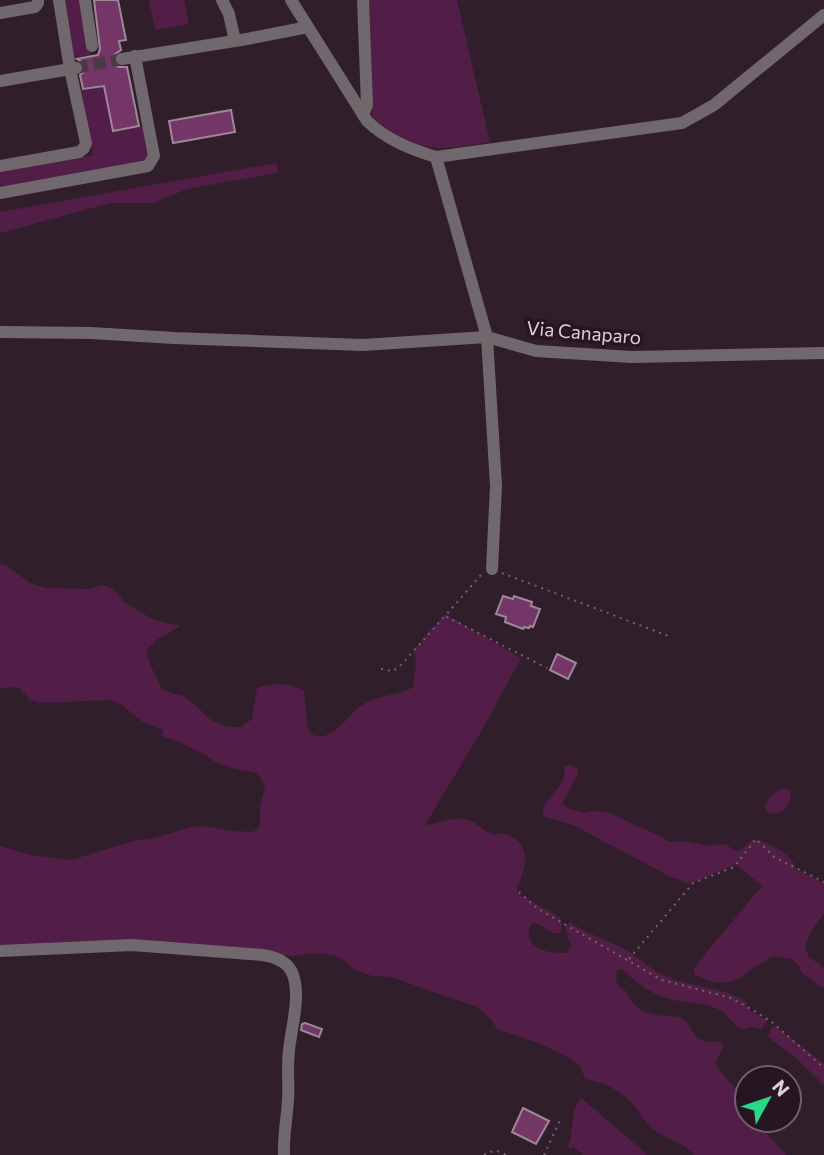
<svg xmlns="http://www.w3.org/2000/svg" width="824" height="1155" viewBox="0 0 824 1155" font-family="Commissioner,sans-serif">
<rect width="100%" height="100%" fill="#301f2b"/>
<g fill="#521e47">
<polygon points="64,0 80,0 91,56 75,60"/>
<polygon points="149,0 184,0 189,24 155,30"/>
<path d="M365 0H457L490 142C475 144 460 147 445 148 419 149 392 134 373 119L368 72Z"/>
<polygon points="104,86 113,131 143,126 149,159 147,162 0,189 0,172 93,155 81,90"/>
<polygon points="276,163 278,173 187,189 153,203 110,203 0,233 0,212"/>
<path d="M0 564 7 566 30 583 46 588 87 589 103 585 114 589 124 602 154 620 180 626 158 639 147 649C146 663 157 675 161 688L173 694 182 695 194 704 211 720 228 727H241L252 719 257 688C273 683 289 682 304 691L307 725 311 734C333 744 345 717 361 706 377 694 397 697 413 687L416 663 414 650 445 614 521 658 479 735 425 825C440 824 459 813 473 822 480 826 485 831 493 835 501 833 507 833 514 838 533 850 523 872 517 889L520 895 561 918 562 928 560 933H554L536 923 531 924C521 948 547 954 566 953L571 947 565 927 570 922C586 934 606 939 624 949 641 959 655 974 675 980 697 987 723 988 743 1000 751 1005 743 1002 749 1009 753 1014 762 1017 768 1020L761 1029 751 1027 743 1030C732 1025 729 1014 718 1009 699 1000 676 1004 658 995 645 989 632 979 622 969L617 970 616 980 619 987 624 989C636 1009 640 1013 664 1016 668 1016 676 1016 681 1018 691 1022 693 1039 704 1041 709 1043 716 1041 721 1041L723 1047 715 1063 728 1081 745 1096 747 1100V1120H754L786 1155H694C683 1142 666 1139 653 1129 644 1122 639 1111 632 1103 618 1089 604 1082 585 1079 584 1076 582 1070 581 1068 571 1054 514 1033 498 1030L489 1017 477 1007 391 977 373 976 363 973 354 969 344 960 333 955 312 953 293 956 261 954 0 947V846L30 855 71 860 133 841 155 838 192 827 205 826 232 831 253 832 260 826V806L265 788 261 778 256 773 231 768 214 761 200 752 174 740 162 736 163 730 143 722 122 705 112 700 40 703 31 700 18 687 0 688Z"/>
<path d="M569 765 578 768 577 776 562 804 570 809 585 813 594 811 609 813 662 837 669 842 686 841 708 846 725 844 737 852 754 839C770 843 791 853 797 870L824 883V913L810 933 805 946 808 956 824 968V988L802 973 799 965 791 959 773 956C743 972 732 996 694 974V969L700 960 762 886 736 864 694 882 688 883 669 876 575 826 543 816C541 801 558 793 563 779 564 776 565 769 565 766Z"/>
<path d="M786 788 791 791C791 804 782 816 768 813L765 809C767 797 775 791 786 788Z"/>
<polygon points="774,1025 824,1064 824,1085 794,1056 768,1037 770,1030"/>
<path d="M581 1098 648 1155H583L573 1146 570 1149 568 1147C569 1143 571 1139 571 1134 574 1120 571 1110 581 1098Z"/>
</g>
<g fill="#743567" stroke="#9d8897" stroke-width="2">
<polygon points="94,0 118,0 126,40 119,41 121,50 114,55 114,61 118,67 127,67 139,126 113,131 104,86 83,89 80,75 84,72 84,66 82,62 77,59 98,55 100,49"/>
<polygon points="231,110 235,132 173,143 169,121"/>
<polygon points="503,596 513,599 514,596 532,602 531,606 540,609 533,627 530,626 529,628 524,627 523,629 505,622 506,617 496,614"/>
<polygon points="557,654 576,663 568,679 550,670"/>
<polygon points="305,1023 322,1029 319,1037 301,1030 302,1024"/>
<polygon points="523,1108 549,1121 536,1144 512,1132"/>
</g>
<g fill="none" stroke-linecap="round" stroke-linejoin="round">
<polyline stroke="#4a3a45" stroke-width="12" stroke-dasharray="12 6" stroke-linecap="butt" points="76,68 122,59"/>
<g stroke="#72646e" stroke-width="2" stroke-dasharray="2 5" stroke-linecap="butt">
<polyline points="502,573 671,637"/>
<polyline points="481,575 445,616 547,668"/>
<polyline points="381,669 393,671 400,666 444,617"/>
<polyline points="519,892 538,909 662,980 731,998 756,1012 773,1023 824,1068"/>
<polyline points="629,959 693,883 734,867 756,839 774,857 824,882"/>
<path d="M484 1155C492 1150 499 1150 506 1155"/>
<polyline points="544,1155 561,1118"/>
</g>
<g stroke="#71686e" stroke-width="12">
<polyline points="85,0 92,46"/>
<polyline points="222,0 229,14 235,41"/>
<path d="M291 0 367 121C387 140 410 149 436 157L682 123 714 105 824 15"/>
<polyline points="363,0 367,105 363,115"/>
<polyline points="0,13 35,7 38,3 38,0"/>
<polyline points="122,59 247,39 308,27"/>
<polyline points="0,81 76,68"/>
<polyline points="436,157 487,337 536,351 632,357 824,353"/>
<polyline points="0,166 79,152 84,148 86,143 70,69 59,0"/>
<polyline points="0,193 148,166 154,156 135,56"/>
<polyline points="0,332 91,333 174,338 363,345 487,337 496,486 492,569"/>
<path d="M0 951 132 945 263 955C275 957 289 962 293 975 301 997 291 1028 289 1051 287 1067 289 1084 288 1100 287 1118 283 1137 284 1155"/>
</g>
</g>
<g text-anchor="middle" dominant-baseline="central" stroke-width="7" stroke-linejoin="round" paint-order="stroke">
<g font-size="19" fill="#dcd1d9" stroke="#261622">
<text transform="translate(584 332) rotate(5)">Via Canaparo</text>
</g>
</g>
<g transform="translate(768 1099) rotate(50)"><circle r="33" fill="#261622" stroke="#6f616b" stroke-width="2"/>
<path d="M0-5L12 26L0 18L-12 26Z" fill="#27d885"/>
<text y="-10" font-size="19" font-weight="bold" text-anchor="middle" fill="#dcd1d9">N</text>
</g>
</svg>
